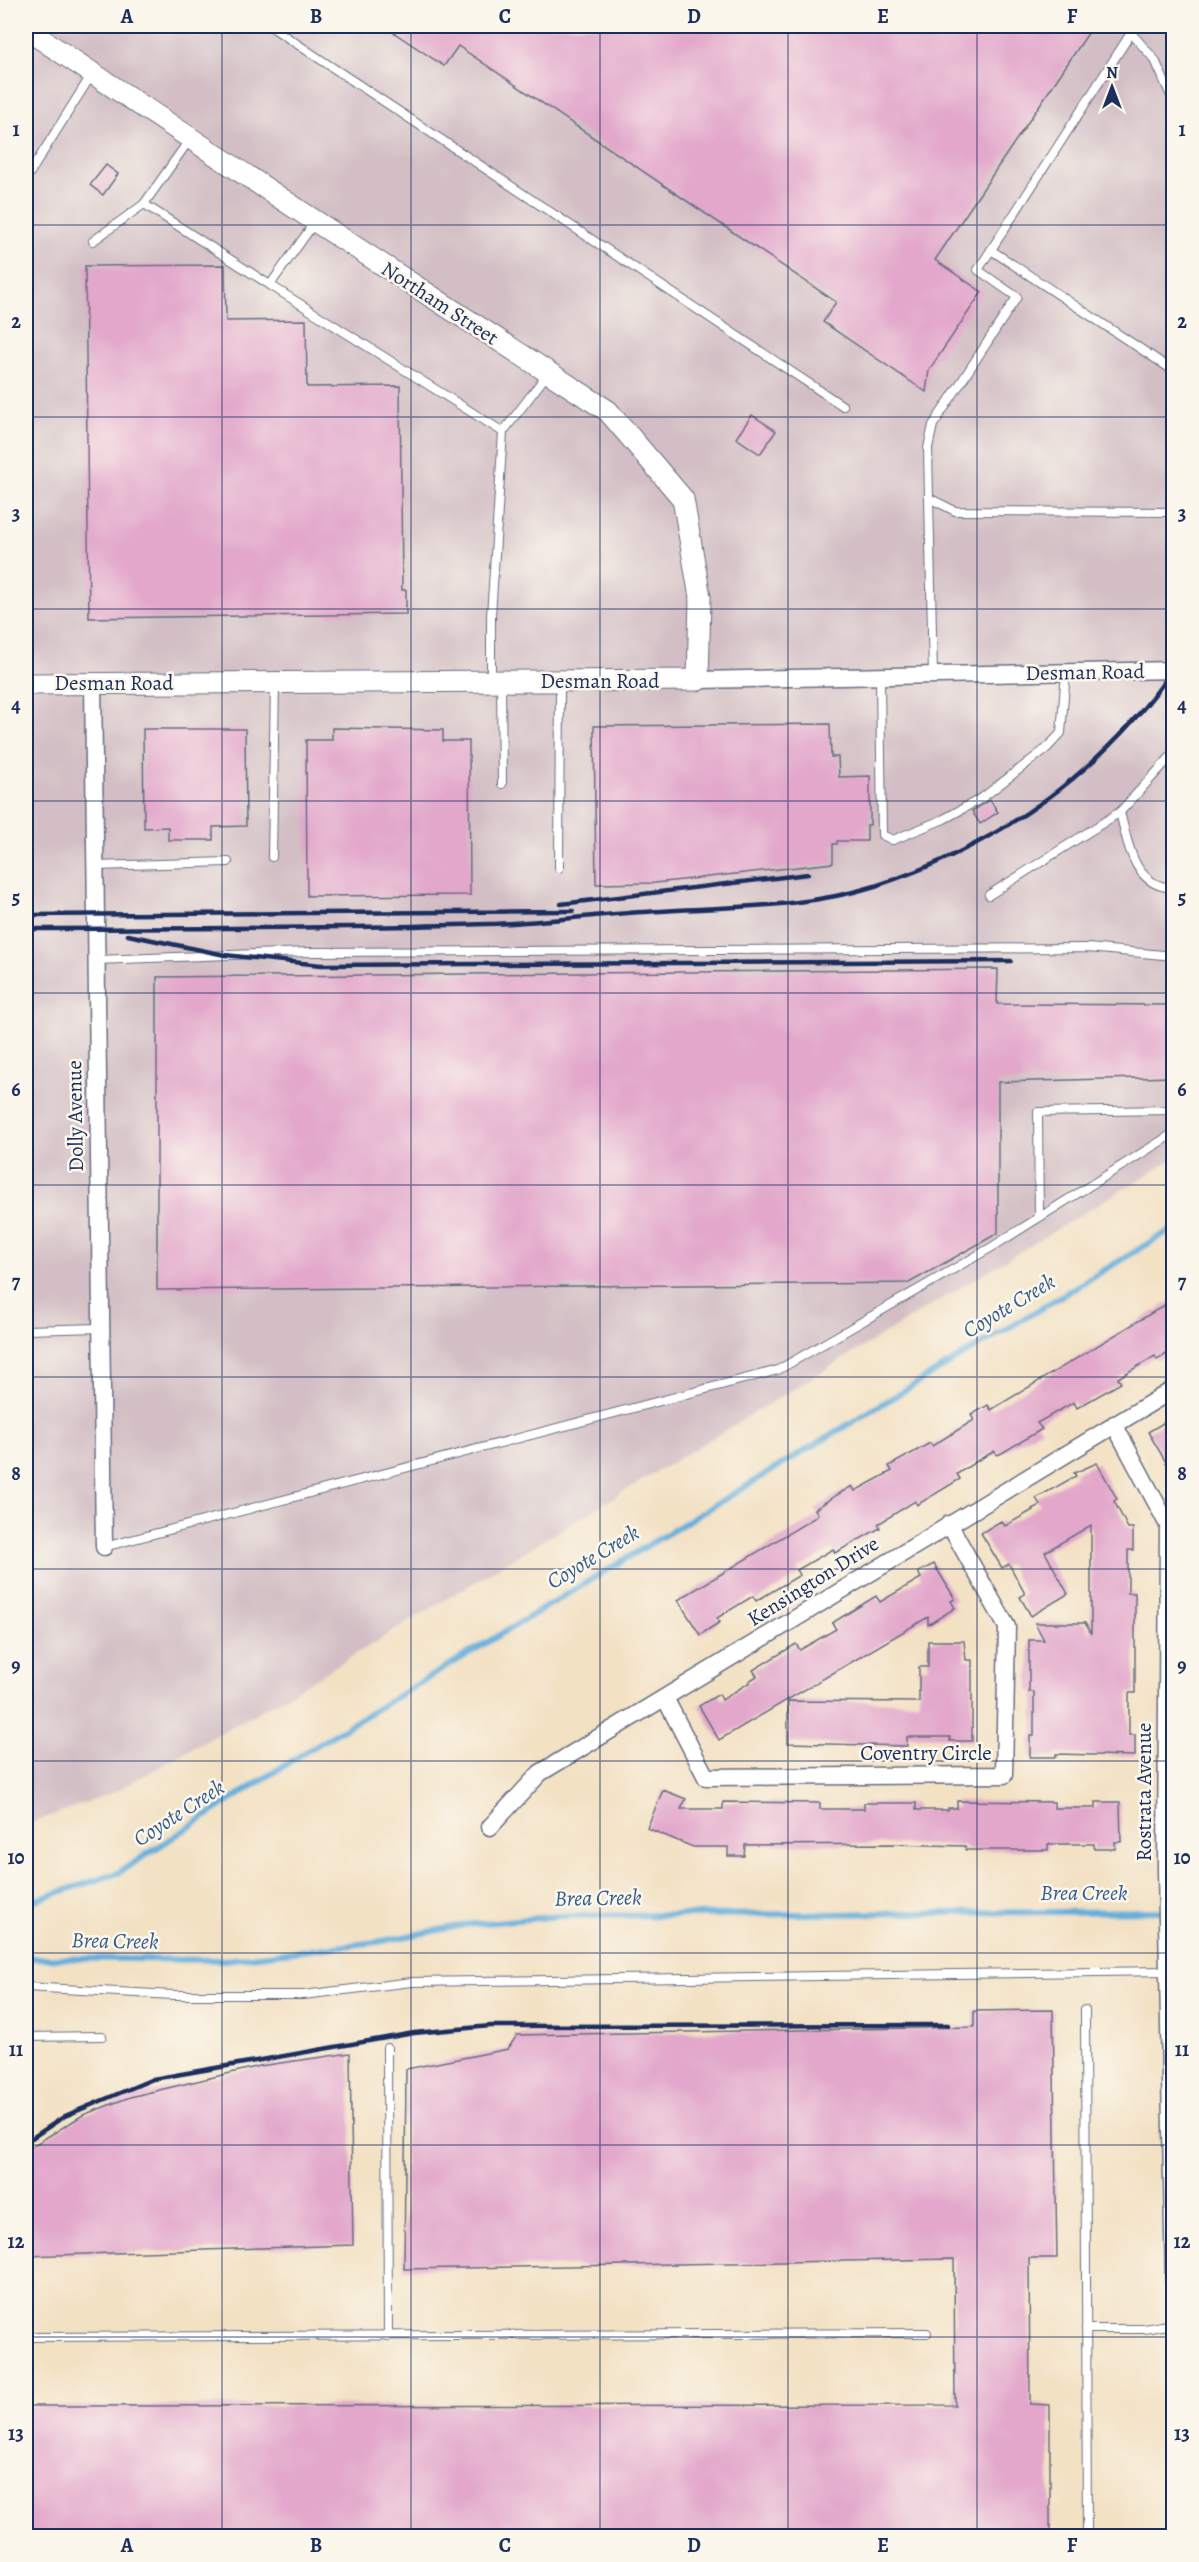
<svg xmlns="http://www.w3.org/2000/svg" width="1199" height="2562" viewBox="0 0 1199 2562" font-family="Alegreya,serif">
<rect width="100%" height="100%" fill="#fbf7ec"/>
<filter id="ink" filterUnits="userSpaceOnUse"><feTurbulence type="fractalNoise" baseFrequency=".0167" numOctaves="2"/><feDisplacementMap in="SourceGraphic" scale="12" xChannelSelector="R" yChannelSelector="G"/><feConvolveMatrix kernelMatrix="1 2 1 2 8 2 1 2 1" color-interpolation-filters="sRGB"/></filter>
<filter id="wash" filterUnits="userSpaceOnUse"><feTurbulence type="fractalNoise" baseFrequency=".008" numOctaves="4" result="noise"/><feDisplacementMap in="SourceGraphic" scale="24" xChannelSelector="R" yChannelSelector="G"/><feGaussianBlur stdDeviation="1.35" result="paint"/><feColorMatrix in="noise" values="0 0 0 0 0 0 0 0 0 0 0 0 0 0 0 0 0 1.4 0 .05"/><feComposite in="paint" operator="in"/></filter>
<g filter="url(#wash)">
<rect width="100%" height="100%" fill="#f3e1c4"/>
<polygon fill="#d2bec4" points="26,26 1173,26 1173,1159 283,1698 114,1792 26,1825"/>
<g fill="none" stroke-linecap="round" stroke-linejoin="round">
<g stroke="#63aedb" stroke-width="6">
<polyline points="26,1903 118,1873 302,1754 1174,1228"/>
<polyline points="26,1958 225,1960 377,1942 464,1925 559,1916 1167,1911"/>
</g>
</g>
<g id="blocks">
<g fill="#e2a7cb">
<polygon points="384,26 1093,26 935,260 982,292 929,370 926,392 823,322 836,302 458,46 444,66"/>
<polygon points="106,165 118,174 103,195 90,185"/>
<polygon points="225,265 226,321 306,320 307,387 400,386 402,590 406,590 406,614 89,618 85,266"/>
<polygon points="752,415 776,431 760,454 736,438"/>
<polygon points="830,724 831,757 838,757 839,777 870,776 870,825 867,825 867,841 837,841 837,844 833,844 833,863 655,883 596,884 594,726"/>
<polygon points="332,728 443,730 443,741 469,741 470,895 307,896 306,740 332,740"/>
<polygon points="143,729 245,729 246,826 213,827 213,840 168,840 168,827 144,828"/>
<polygon points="990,800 998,812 980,824 972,811"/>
<polygon points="998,969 997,1004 1173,1005 1173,1077 998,1082 998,1233 909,1283 157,1290 157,977"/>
<polygon points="1173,1300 1173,1350 1157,1360 1155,1356 1118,1378 1121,1383 1077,1408 1074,1402 1037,1423 1042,1429 1002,1453 997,1455 994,1451 977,1461 957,1474 960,1479 917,1505 915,1501 878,1524 880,1528 835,1553 833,1549 797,1570 800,1575 756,1601 753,1596 717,1618 720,1622 700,1635 678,1600 814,1518 818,1514 815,1509 835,1496 852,1486 855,1491 892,1471 889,1466 930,1443 932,1446 974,1420 971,1415 988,1405 991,1410"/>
<polygon points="1168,1420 1173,1429 1173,1474 1148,1432"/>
<polygon points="1097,1463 1117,1499 1114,1501 1128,1528 1133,1528 1133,1550 1128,1550 1128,1593 1135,1593 1135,1693 1129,1693 1129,1735 1135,1735 1135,1756 1056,1754 1056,1757 1030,1757 1030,1736 1034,1736 1034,1692 1029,1692 1029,1640 1044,1640 1035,1623 1085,1623 1091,1634 1091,1525 1045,1552 1068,1594 1031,1616 1020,1597 1025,1594 1009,1564 1002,1568 981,1533 1001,1521 1005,1526 1033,1510 1032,1509 1040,1505 1036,1498 1076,1476 1074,1473"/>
<polygon points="934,1564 955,1599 951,1601 955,1608 928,1625 928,1617 719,1740 699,1706 719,1694 722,1700 750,1682 749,1681 757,1676 753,1670 796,1644 800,1650 836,1629 832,1623 876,1596 880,1602 921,1578 918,1572"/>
<polygon points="928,1641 964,1641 966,1660 972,1660 972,1741 950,1741 950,1737 907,1737 907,1746 788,1743 788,1701 919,1702 919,1667 928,1667"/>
<polygon points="663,1790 686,1799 681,1809 723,1809 723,1802 820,1803 820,1809 864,1809 864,1803 916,1803 916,1810 948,1810 948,1808 957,1808 957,1801 1054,1802 1054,1808 1096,1808 1096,1802 1120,1802 1121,1842 1115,1842 1115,1849 1094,1849 1094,1844 1048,1844 1048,1850 966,1850 965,1846 891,1844 745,1845 744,1856 728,1856 728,1847 693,1847 647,1828"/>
<polygon points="1053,2010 1057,2258 1029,2258 1030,2404 1050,2405 1050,2536 26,2536 26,2406 955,2405 954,2259 404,2269 406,2069 508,2049 517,2035 974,2027 974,2011"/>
<polygon points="350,2053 353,2245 26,2256 26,2150 83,2115 130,2097 260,2066"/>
</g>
</g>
</g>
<g filter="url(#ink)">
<use href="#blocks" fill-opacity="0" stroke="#676d82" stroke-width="1.5"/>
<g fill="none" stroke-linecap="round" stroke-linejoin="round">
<defs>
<g id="service">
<polyline points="270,26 843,406"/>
<polyline points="1125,26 1155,60 1174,103"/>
<polyline points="1131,33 978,270 1017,297 933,425 928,448 929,498 955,511 1174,512"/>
<polyline points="26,179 92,74"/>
<polyline points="144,204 270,285 315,222"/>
<polyline points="93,241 144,204 190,139"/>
<polyline points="991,250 1174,371"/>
<polyline points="270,285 503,432 548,373"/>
<polyline points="929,498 933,675"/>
<polyline points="880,676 882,835 893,840 944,819 982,798 1047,748 1061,733 1066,672"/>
<polyline points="491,681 491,616 503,432"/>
<polyline points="501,681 502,784"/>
<polyline points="1120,812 1174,753"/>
<polyline points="272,857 275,683"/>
<polyline points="95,866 228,862"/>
<polyline points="559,868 560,681"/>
<path d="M989 895 1120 812C1128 843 1133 887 1174 888"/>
<polyline points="96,960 310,952 1088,948 1174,956"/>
<polyline points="1039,1217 1038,1112 1174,1110"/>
<polyline points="26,1330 101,1328"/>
<polyline points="104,1547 778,1370 992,1247 1174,1133"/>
<polyline points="26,1987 173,1995 303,1995 412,1982 1167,1971"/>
<polyline points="1085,2010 1087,2536"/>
<polyline points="26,2037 102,2036"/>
<polyline points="387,2048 388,2336"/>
<polyline points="1086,2329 1144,2329 1174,2324"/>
<polyline points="26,2337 927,2333"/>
</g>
<g id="minor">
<polyline points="698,680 1174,670"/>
<polyline points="93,683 104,1547"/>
<polyline points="1114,1424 1168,1525 1166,1870 1174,2282"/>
<polyline points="665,1698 706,1777 1004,1775 1007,1627 949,1524"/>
<polyline points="490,1827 540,1773 1174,1389"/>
</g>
<polyline id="tertiary" points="26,29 315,221 608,411 683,499 700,597 698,680 26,684"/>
</defs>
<use href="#service" stroke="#676d82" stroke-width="10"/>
<use href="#minor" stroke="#676d82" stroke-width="19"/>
<use href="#tertiary" stroke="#676d82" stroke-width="23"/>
<use href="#service" stroke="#fff" stroke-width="8"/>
<use href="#minor" stroke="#fff" stroke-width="16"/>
<use href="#tertiary" stroke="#fff" stroke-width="21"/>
<g stroke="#1b2f5e" stroke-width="4.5">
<polyline points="561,904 808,874"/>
<polyline points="26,915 573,911"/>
<path d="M26 929C180 928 335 929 489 924 540 923 591 915 643 912 721 906 799 910 875 886 996 847 1102 773 1174 668"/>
<polyline points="128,935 225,955 321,965 1011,961"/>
<polyline points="26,2142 65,2116 153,2079 414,2033 491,2026 948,2025"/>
</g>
</g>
</g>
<path fill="none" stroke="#1b2f5e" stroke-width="1.5" stroke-opacity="0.55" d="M222 26V2536M411 26V2536M600 26V2536M788 26V2536M977 26V2536M26 225H1174M26 417H1174M26 609H1174M26 801H1174M26 993H1174M26 1185H1174M26 1377H1174M26 1569H1174M26 1761H1174M26 1953H1174M26 2145H1174M26 2337H1174"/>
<g text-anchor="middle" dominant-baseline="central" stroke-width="5" stroke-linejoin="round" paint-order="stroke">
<g font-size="21" fill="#1b2f5e" stroke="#fbf7ec">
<text transform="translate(440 303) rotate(33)">Northam Street</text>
<text transform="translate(1085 672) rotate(-1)">Desman Road</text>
<text x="600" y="681">Desman Road</text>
<text x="114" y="683">Desman Road</text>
<text transform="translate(75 1116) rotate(-91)">Dolly Avenue</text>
<text transform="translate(813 1581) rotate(-32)">Kensington Drive</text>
<text x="926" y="1753">Coventry Circle</text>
<text transform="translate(1144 1792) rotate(-90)">Rostrata Avenue</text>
</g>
<g font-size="22" font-style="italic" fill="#345b8a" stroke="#fbf7ec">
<text transform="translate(1009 1306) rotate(-31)">Coyote Creek</text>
<text transform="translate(593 1557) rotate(-31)">Coyote Creek</text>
<text transform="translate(179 1813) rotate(-33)">Coyote Creek</text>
<text x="1084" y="1893">Brea Creek</text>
<text transform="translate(598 1898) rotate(-1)">Brea Creek</text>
<text transform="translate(115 1941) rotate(1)">Brea Creek</text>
</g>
</g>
<rect width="1199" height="2562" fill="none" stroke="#fbf7ec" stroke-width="66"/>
<g transform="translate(1112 87)" stroke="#fbf7ec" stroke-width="4.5" paint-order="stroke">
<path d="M0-4.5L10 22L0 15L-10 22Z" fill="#1b2f5e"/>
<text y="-9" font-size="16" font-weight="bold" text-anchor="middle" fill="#1b2f5e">N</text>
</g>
<rect x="33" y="33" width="1133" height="2496" fill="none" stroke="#1b2f5e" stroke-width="2"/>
<g font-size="20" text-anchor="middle" font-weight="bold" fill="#1b2f5e">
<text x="127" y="23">A</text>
<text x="316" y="23">B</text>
<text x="505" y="23">C</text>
<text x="694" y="23">D</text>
<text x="883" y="23">E</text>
<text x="1072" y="23">F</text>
<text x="16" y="136">1</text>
<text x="1182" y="136">1</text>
<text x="16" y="328">2</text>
<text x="1182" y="328">2</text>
<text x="16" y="520">3</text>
<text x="1182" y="520">3</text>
<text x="16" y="712">4</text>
<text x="1182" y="712">4</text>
<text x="16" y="904">5</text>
<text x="1182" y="904">5</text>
<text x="16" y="1096">6</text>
<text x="1182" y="1096">6</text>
<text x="16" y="1288">7</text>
<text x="1182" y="1288">7</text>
<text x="16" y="1480">8</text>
<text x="1182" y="1480">8</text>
<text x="16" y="1672">9</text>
<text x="1182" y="1672">9</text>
<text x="16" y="1864">10</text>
<text x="1182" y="1864">10</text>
<text x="16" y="2056">11</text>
<text x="1182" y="2056">11</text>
<text x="16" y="2248">12</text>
<text x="1182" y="2248">12</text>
<text x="16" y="2440">13</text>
<text x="1182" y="2440">13</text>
<text x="127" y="2552">A</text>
<text x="316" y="2552">B</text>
<text x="505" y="2552">C</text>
<text x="694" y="2552">D</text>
<text x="883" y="2552">E</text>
<text x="1072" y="2552">F</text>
</g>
</svg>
